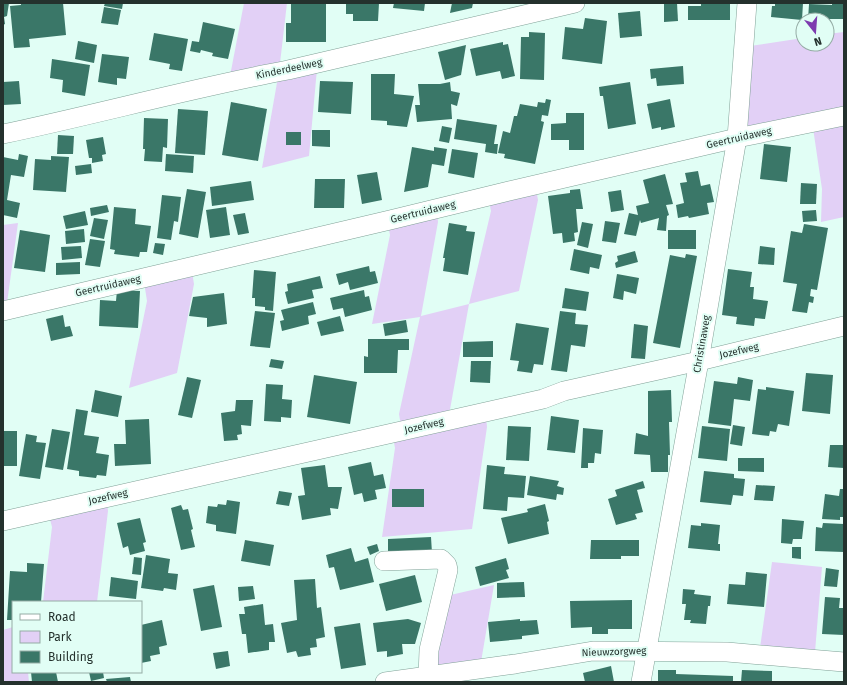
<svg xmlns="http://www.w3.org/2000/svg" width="847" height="685" viewBox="0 0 847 685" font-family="'Fira Sans',sans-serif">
<rect width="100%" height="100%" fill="#e1fef5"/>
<g fill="#e2d0f6">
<polygon points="244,3 287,3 280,63 230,76"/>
<polygon points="844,32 844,109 744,128 750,46 803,38 803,44 827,44 827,34"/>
<polygon points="317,69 309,156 262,168 278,77"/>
<polygon points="844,122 844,217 821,222 822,189 813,128"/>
<polygon points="536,189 538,200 519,291 469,304 449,415 401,426 399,414 420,317 372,324 390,235 388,225 437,212 438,222 421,316 469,304 491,211 489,201"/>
<polygon points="18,223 7,303 3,305 3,225"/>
<polygon points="192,272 194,284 177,373 129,388 147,301 144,282"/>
<polygon points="486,416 487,427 472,529 382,537 395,448 393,437"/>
<polygon points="107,503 108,511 97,602 43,602 52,527 49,515"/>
<polygon points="772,562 822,567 815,652 760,648"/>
<polygon points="494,585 481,662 440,668 436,663 446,596"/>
<polygon points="13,627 13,672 28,672 29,682 3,682 3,630"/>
</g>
<g fill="#3a7768">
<polygon points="3,3 9,3 7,16 4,17 5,24 3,25"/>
<polygon points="21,3 63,3 66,35 29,39 30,47 14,48 10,6 21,5"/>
<polygon points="105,3 123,3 122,9 104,6"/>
<polygon points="297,3 326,3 326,42 286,42 286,23 291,23 291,4"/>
<polygon points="346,3 379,3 378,21 353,21 353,14 346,14"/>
<polygon points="394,3 425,3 424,11 393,8"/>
<polygon points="452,3 473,3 472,8 450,13"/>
<polygon points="664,3 677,3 678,21 664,22"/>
<polygon points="701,3 730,3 730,20 688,20 688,6 701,6"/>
<polygon points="775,3 803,3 802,20 771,17 772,6 775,6"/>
<polygon points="832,3 844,3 844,19 830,19 830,26 827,26 827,20 808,20 809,4 832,5"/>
<polygon points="104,7 121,10 118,25 101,23"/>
<polygon points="640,11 642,36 620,38 618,13"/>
<polygon points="585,18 607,21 602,64 562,59 565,27 583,29"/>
<polygon points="203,22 235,29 228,59 212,56 213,53 201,50 200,53 190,51 192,41 199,42"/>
<polygon points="529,32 545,33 544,80 520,79 521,37 529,37"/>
<polygon points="154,33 188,39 182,71 169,69 170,64 149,60"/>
<polygon points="78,41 97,45 94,63 75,59"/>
<polygon points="503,42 503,45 508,44 515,76 502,79 500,71 476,76 470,49"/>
<polygon points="466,45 461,75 445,80 438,52"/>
<polygon points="102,54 129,57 126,79 117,78 117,85 98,82"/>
<polygon points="52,59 90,65 85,96 62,92 63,80 50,78"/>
<polygon points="683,66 684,84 657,86 656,78 651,79 650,69"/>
<polygon points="371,74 395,74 394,94 414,96 407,127 387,125 387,121 371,120"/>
<polygon points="19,81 21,104 3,105 3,82"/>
<polygon points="320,81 353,82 351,114 318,112"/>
<polygon points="450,82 451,91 460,93 457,106 451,104 452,119 417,122 415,105 420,105 418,84 440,84"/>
<polygon points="630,82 636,124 608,129 603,96 600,96 599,87"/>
<polygon points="546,99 551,100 548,116 542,115 541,121 544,122 535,164 504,158 505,154 498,153 503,131 510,133 514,116 517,116 520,104 537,107 538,102 545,103"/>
<polygon points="670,99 675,127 661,130 661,127 652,129 647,104"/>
<polygon points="231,102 267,109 258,161 222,155"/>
<polygon points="178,109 208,111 205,155 175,153"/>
<polygon points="566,113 584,113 584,150 569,150 569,140 551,140 551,124 566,123"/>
<polygon points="144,118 168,119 167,148 163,147 162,162 144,161 145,149 143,149"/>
<polygon points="457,119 497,125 494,144 498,144 497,154 485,152 486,144 454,139"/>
<polygon points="442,126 452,128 449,143 439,141"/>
<polygon points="312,130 330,130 330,147 312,146"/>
<rect x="286" y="132" width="15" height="13"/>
<polygon points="58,135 74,136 73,154 57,154"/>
<polygon points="103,137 106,154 102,155 103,161 92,163 92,158 89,158 86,140"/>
<polygon points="764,144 791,147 787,182 760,179"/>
<polygon points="412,147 434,151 434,147 447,149 444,166 432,164 428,187 404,192"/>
<polygon points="452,149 478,153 474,178 448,173"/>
<polygon points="19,154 28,156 24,177 11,175 7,200 20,203 17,218 3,215 3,157 18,160"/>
<polygon points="166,154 194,156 193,173 165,171"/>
<polygon points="51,156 69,157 66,192 33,190 35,159 51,160"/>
<polygon points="91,164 92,173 76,175 75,166"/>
<polygon points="698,171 701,186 710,184 714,202 707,203 709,214 689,218 688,216 678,218 676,205 684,203 680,183 687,182 685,173"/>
<polygon points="377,172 382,200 362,204 357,175"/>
<polygon points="665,174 673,204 666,205 669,215 667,216 666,231 657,230 659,218 641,223 640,220 636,236 624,234 629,213 638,215 636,206 649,203 643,180"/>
<polygon points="315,179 345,179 344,208 314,208"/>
<polygon points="251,181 254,200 212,206 210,187"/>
<polygon points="801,183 817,184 816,204 800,204"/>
<polygon points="187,189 206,192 198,238 179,234"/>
<polygon points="580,189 583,209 576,209 578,232 574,233 575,241 563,243 562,233 553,234 548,196 570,193 570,190"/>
<polygon points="621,190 624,210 611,212 608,192"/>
<polygon points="162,195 181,197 178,222 174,221 171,240 157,238"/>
<polygon points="107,205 109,212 91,216 90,208"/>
<polygon points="114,207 136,209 135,224 151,226 147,252 140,252 139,257 114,254 115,250 110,249"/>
<polygon points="226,207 230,235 210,238 206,210"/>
<polygon points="816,210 817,221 803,222 802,211"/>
<polygon points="85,211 88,225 66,229 63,216"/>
<polygon points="245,213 249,233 238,235 233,215"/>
<polygon points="94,218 108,220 104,239 90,236"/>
<polygon points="605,221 620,223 616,243 602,241"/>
<polygon points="582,222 593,224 588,248 577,245"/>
<polygon points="449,223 467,226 466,231 475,232 468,275 443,271 445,258 443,258"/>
<polygon points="804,224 828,228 817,290 811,289 810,296 814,297 813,303 809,302 807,313 792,311 797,284 783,282 791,231 802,233"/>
<polygon points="84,229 85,242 66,244 65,231"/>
<polygon points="20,230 50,235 45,272 14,268"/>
<rect x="668" y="230" width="28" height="19"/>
<polygon points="90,239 105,241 100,267 85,265"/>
<polygon points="155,243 165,244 163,255 153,253"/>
<polygon points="81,246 82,258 62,260 61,247"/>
<polygon points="760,246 775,248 774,265 758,264"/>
<polygon points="574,249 602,255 599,269 590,267 589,274 570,270"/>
<polygon points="635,251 638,262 616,268 615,263 618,261 617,256"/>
<polygon points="686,254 697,256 680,348 653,343 670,255 685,258"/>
<polygon points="80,262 80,274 56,275 56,263"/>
<polygon points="369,266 370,272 375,271 378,283 350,290 348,282 339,285 336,274"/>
<polygon points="728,269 752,272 750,287 754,287 753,299 768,301 765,319 755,318 754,326 736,324 737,317 722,315"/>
<polygon points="254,270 276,272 273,311 265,310 265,307 255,306 255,298 252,298"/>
<polygon points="617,274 639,278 636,294 624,291 623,300 613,298"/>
<polygon points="320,276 323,288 312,290 314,298 288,304 285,292 288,291 287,284"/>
<polygon points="565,288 589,292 586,311 562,308"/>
<polygon points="117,290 140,291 138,328 99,326 100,300 116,301"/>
<polygon points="364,290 365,297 369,296 372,310 345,317 343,308 333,310 330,298"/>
<polygon points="224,293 227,324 207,327 207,318 189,316 193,297"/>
<polygon points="313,302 316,314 308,316 309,324 282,331 280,321 284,320 281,310"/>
<polygon points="255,311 275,313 270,348 250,346"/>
<polygon points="560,311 576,313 575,324 588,325 585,347 571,345 567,372 551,370"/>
<polygon points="63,315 65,327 70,326 73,336 51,341 46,319"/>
<polygon points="340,316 344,331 321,336 317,322"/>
<polygon points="406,320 408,332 385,336 383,324"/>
<polygon points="516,323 549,328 543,365 534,364 532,373 517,371 519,361 510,360"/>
<polygon points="634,324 648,326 645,359 631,358"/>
<polygon points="368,339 409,339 409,350 398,350 397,373 364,373 364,356 368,357"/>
<polygon points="493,341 493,357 463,357 463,342"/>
<polygon points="271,359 284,361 282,369 269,367"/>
<polygon points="471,361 491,361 490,383 470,382"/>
<polygon points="806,373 833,375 830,414 802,411"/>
<polygon points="314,375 357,382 350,424 307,417"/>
<polygon points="187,377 201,380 192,418 178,415"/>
<polygon points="738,377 753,380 750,401 734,399 731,426 708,423 714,381 737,384"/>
<polygon points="266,384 283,385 282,399 292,400 291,418 281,417 281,422 264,421"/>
<polygon points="766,387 794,391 789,426 778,424 776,432 770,431 769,436 752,434 758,389 766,390"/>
<polygon points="95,390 122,396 118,417 91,412"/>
<polygon points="671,390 672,422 669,422 670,455 668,455 668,472 651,472 650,455 634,454 636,433 648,436 648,391"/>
<polygon points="236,400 253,400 251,426 241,425 242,434 237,435 238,440 224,441 221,413 235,411"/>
<polygon points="76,409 88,411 84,435 99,437 96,453 109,455 106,476 97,475 96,478 79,476 79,471 67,469"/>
<polygon points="551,416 579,420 575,453 547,450"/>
<polygon points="149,419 151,464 115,466 114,444 126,444 125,420"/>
<polygon points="733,425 745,427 742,446 730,444"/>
<polygon points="508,426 531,427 529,461 506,460"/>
<polygon points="702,426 730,429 727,461 698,458"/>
<polygon points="583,428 603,430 601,454 595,453 594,463 588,463 588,468 581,468"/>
<polygon points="52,429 70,432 63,470 45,467"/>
<rect x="3" y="431" width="14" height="35"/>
<polygon points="26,434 37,436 36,442 46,443 40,479 19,476"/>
<polygon points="830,445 844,445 844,468 828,467"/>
<polygon points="738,458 764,458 764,472 738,471"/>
<polygon points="371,462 374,476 383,474 386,488 375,490 377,499 364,502 362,493 354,495 348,467"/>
<polygon points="325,465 328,487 342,487 338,509 330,508 331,515 302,520 298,496 305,495 301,468"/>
<polygon points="487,465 505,467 504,474 526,476 524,498 508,497 507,511 483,509"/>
<polygon points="704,471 734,474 734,478 745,479 743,496 733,495 731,505 700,502"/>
<polygon points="530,476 559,481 557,486 564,488 563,495 557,494 556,500 527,495"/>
<polygon points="643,481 645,488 637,490 643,512 635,514 637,519 616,525 608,499 617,496 615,490"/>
<polygon points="756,485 775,486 773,501 754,500"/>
<rect x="392" y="489" width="32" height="18"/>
<polygon points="840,489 844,489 844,517 840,517 840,520 822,519 825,494 839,496"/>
<polygon points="279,491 292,493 289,506 276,504"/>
<polygon points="227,500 240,502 236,534 216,531 216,525 206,523 208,506 217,507 218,504 226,505"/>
<polygon points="545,504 549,521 547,522 549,534 508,544 501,518 528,512 527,509"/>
<polygon points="181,505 183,510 188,509 193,529 191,530 195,547 181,550 171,508"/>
<polygon points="140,518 146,542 143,543 145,551 130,555 128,546 123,548 117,523"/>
<polygon points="782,519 804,521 802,539 793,539 792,544 781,543"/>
<polygon points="701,523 720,525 718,544 720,544 720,551 688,548 691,525 701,526"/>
<polygon points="823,523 844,524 844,552 815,551 816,527 822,528"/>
<polygon points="431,537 432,553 388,555 388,539"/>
<polygon points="245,540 274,545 270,566 241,561"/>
<polygon points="591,540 639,540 639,556 621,556 621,559 590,559"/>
<polygon points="377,544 379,551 370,555 367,547"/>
<polygon points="792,547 801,547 801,559 792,558"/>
<polygon points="351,548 355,562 368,558 374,582 340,590 334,567 329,568 326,555"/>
<polygon points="146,555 170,559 168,573 178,574 176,590 164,588 163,591 141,588"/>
<polygon points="134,557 142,558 141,575 132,574"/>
<polygon points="506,558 509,569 506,570 509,578 480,586 475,567"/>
<polygon points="27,563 44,564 41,602 13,602 13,620 7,620 10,571 27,572"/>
<polygon points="826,568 839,570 837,587 824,586"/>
<polygon points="746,572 767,574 764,607 727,604 729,584 745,585"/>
<polygon points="415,575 422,602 386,611 379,584"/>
<polygon points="111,577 138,581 136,599 109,596"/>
<polygon points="315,579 317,608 321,607 325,637 316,639 317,647 310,648 311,655 298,657 296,651 287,653 281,623 297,620 294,580"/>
<polygon points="524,582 525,597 497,598 497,583"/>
<polygon points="214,585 222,627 201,631 193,589"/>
<polygon points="253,586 255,599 239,601 238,587"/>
<polygon points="683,589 695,590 694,594 711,596 710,606 708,606 706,624 690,623 691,620 684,620 686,604 682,604"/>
<polygon points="825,597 840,598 839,608 844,608 844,635 822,634"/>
<polygon points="632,600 632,629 608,629 608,634 592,634 592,627 571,628 570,601"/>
<polygon points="263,604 265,625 273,624 275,642 269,642 269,650 248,653 246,634 242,634 239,614 245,614 244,607"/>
<polygon points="408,619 421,623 415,644 402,644 403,654 387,657 387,651 377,652 373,623"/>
<polygon points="520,619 520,621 537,620 539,634 522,636 522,639 490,642 488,622"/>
<polygon points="162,620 167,645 159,647 160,654 150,656 151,661 141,663 141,625"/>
<polygon points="360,623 366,665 341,669 334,627"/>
<polygon points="228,651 230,666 216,669 213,653"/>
<polygon points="611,666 614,682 585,682 583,673"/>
<polygon points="658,670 676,670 676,674 733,676 733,682 658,682"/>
<polygon points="742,670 772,671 772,682 741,682"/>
<polygon points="31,672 56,672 58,682 32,682"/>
<polygon points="89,672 103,672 104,678 91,681"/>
<polygon points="130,677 131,682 107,682 106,679"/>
</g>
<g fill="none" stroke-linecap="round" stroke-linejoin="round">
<defs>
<g id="street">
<path d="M3 134C98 114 192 88 288 70L575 3"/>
<polyline points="3,311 390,220 505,192 737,138 844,116"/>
<polyline points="3,521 543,399 564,391 699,361 844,326"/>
<polyline points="384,561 441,559 447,565 448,570 429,650 428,677"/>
<polyline points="385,682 515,664 593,651 727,652 844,662"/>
<polyline points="641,682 699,361 737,138 747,3"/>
</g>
</defs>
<use href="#street" stroke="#80a197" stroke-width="20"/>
<use href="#street" stroke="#fff" stroke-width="19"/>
</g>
<g text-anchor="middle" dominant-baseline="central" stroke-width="4" stroke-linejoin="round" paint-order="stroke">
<g font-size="10" fill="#24312d" stroke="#e1fef5">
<text transform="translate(289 69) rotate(-12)">Kinderdeelweg</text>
<text transform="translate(739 138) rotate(-13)">Geertruidaweg</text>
<text transform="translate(423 212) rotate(-14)">Geertruidaweg</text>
<text transform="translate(108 286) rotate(-13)">Geertruidaweg</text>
<text transform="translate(702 344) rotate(-80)">Christinaweg</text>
<text transform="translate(739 351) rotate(-13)">Jozefweg</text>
<text transform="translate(424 426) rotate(-13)">Jozefweg</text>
<text transform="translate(108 497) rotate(-13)">Jozefweg</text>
<text transform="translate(614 652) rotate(-2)">Nieuwzorgweg</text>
</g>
</g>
<rect width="847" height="685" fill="none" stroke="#24312d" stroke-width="8"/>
<rect x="12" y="601" width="130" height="72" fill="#e1fef5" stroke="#95aca5"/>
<rect x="20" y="614" width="20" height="6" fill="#ffffff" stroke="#95aca5"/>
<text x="48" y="621" font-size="12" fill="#24312d">Road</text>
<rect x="20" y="631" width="20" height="12" fill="#e2d0f6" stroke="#95aca5"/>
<text x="48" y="641" font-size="12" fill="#24312d">Park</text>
<rect x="20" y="651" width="20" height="12" fill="#3a7768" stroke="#95aca5"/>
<text x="48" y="661" font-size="12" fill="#24312d">Building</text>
<g transform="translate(815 32) rotate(163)"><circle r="19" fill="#e1fef5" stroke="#95aca5"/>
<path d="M0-3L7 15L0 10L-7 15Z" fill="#7d3baf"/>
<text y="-6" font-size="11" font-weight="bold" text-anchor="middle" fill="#24312d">N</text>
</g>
</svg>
